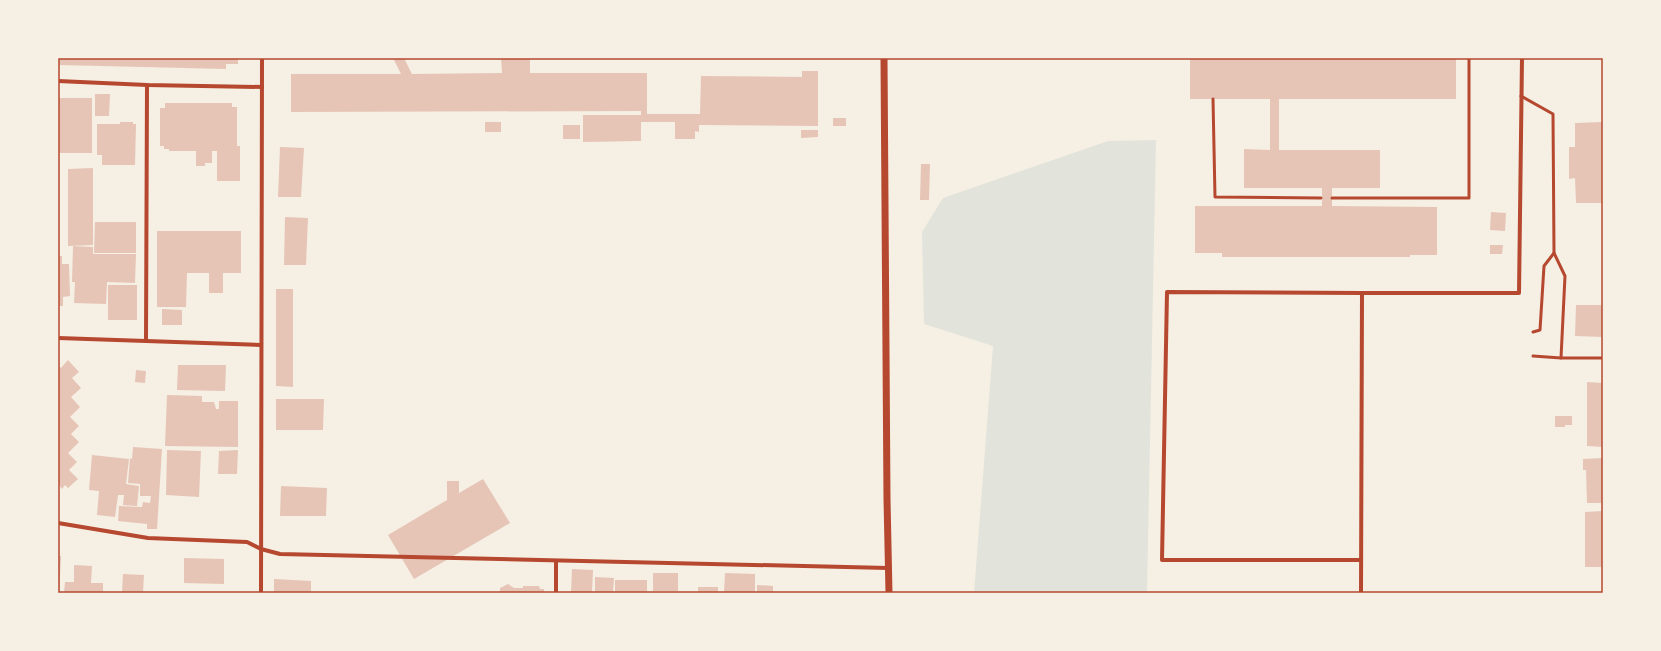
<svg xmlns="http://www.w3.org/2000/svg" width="1661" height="651" viewBox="0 0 1661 651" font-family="Commissioner,sans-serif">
<rect width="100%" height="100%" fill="#f6efe4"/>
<polygon fill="#e2e4dc" points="1156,140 1147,593 974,593 993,346 924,324 922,232 943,198 1108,141"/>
<g fill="#e6c5b7">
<polygon points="58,58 238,58 238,64 226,64 226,69 58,65"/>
<polygon points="393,58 404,58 412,74 502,73 501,58 530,58 530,73 647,73 647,114 700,114 701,76 802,77 802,71 818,71 818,126 699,125 699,132 695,131 695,139 675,139 675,122 641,122 641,141 583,142 583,115 641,115 641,111 291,112 291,74 401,74"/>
<polygon points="1190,58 1456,58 1456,99 1279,99 1279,150 1380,150 1380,188 1332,188 1332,206 1437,207 1437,255 1410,255 1410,257 1222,257 1222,253 1195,253 1195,206 1322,206 1322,188 1244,188 1244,149 1270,150 1270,99 1190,99"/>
<polygon points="95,94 110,94 109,116 95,116"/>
<rect x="58" y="98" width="34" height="55"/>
<polygon points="165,103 232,103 232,107 237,107 237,146 240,146 240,181 217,181 217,151 212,151 212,163 205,163 205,166 196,166 196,151 169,151 169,149 164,149 164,146 160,146 160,108 165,108"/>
<rect x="833" y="118" width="13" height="8"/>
<polygon points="120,122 133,122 133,124 136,124 135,165 102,165 102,155 97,155 97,124 120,124"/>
<rect x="485" y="122" width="16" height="10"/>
<polygon points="1603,122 1603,203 1576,203 1575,178 1569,179 1569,147 1575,147 1575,123"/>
<rect x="563" y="125" width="17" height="14"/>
<polygon points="801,130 818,130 818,137 801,138"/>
<polygon points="280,147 304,148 301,197 278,197"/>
<polygon points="921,164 930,164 929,200 920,200"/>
<polygon points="93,168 93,245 68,246 68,169"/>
<polygon points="1491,212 1506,213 1505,231 1490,230"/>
<polygon points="285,217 308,218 306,265 284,265"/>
<polygon points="95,222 136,222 136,253 94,253"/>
<polygon points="157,231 241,231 241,273 223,273 223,293 209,293 209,273 187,273 186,307 157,307"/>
<polygon points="1490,245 1503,245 1502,254 1490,254"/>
<polygon points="73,246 93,247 93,254 136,254 135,283 107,282 106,304 74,303 75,282 72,282"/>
<polygon points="58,256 62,256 62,264 69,264 70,296 63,297 63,306 58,306"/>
<rect x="108" y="285" width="29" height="35"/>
<polygon points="276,289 293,289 293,387 276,386"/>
<polygon points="1576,305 1603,305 1603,337 1575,336"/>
<polygon points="162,309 182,310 182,325 162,325"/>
<polygon points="68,360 79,372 72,378 81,388 71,397 80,407 70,417 79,426 71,434 79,442 68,453 77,462 69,470 78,479 68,488 65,485 62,489 58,484 58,365 61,368"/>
<polygon points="178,365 226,365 225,391 177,390"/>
<polygon points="136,370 146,371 145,383 135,382"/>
<polygon points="1587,382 1603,383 1603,447 1587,446"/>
<polygon points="167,395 202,396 202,402 214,402 216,409 219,409 219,401 238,401 238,447 165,446"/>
<polygon points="276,399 324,399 323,430 276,430"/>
<polygon points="1555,416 1572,416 1572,425 1565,425 1565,427 1555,427"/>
<polygon points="133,447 162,449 157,529 147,529 147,524 118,521 119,506 142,507 143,502 150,503 151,496 140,496 140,484 128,483 130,458 132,459"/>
<polygon points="167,450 201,451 199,497 166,495"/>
<polygon points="238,450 237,474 218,474 219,451"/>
<polygon points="92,455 129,459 126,484 139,486 137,506 123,505 124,495 118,495 115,517 97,515 99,491 89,490"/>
<polygon points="1603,458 1603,503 1587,503 1586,470 1583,470 1583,459"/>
<polygon points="483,479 510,523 414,579 388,535 447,500 447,481 459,481 459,493"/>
<polygon points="281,486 327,488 326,516 280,516"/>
<polygon points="1603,511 1603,567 1585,567 1585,512"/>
<polygon points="58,556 61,556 59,593 58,593"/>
<polygon points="184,558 224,559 224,584 184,583"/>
<polygon points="74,565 92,566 91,583 103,583 103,593 64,593 65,582 74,582"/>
<polygon points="572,569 593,570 592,593 571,593"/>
<rect x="653" y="573" width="25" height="18"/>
<polygon points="725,573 755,574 755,593 724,593"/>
<polygon points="123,574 144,575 143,592 122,592"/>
<polygon points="595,577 614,578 613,593 595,593"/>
<polygon points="274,579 311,581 311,593 274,593"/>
<rect x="615" y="580" width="32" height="13"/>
<polygon points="508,584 514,588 523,588 523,586 539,586 540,589 544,589 544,593 500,593 500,588"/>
<polygon points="757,585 773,586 773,593 757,593"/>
<rect x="698" y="587" width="20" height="6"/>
</g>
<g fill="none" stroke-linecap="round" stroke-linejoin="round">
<g stroke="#b5482f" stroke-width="3">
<polyline points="1521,96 1553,114 1554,253 1565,276 1561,358"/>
<polyline points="1213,99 1215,197 1321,198"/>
<polyline points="1332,198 1469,198 1469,58"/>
<polyline points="1533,332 1540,330 1544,266 1554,253"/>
<polyline points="1533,356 1561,358 1603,358"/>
</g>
<g stroke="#b5482f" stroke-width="4">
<polyline points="58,81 147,85 262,87"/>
<polyline points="58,338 261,345"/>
<polyline points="146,341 147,85"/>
<polyline points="58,523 148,538 247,542 261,549 280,554 888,568"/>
<polyline points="1361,560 1162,560 1167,292 1362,293 1519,293 1522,58"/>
<polyline points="261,593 262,58"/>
<polyline points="556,593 556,561"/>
<polyline points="1361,593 1362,293"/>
</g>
<polyline stroke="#b5482f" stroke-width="7" points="884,58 887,499 889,593"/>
</g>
<rect width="1661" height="651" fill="none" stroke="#f6efe4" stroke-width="118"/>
<rect x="59" y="59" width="1543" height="533" fill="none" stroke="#b5482f" stroke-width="1.5"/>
</svg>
